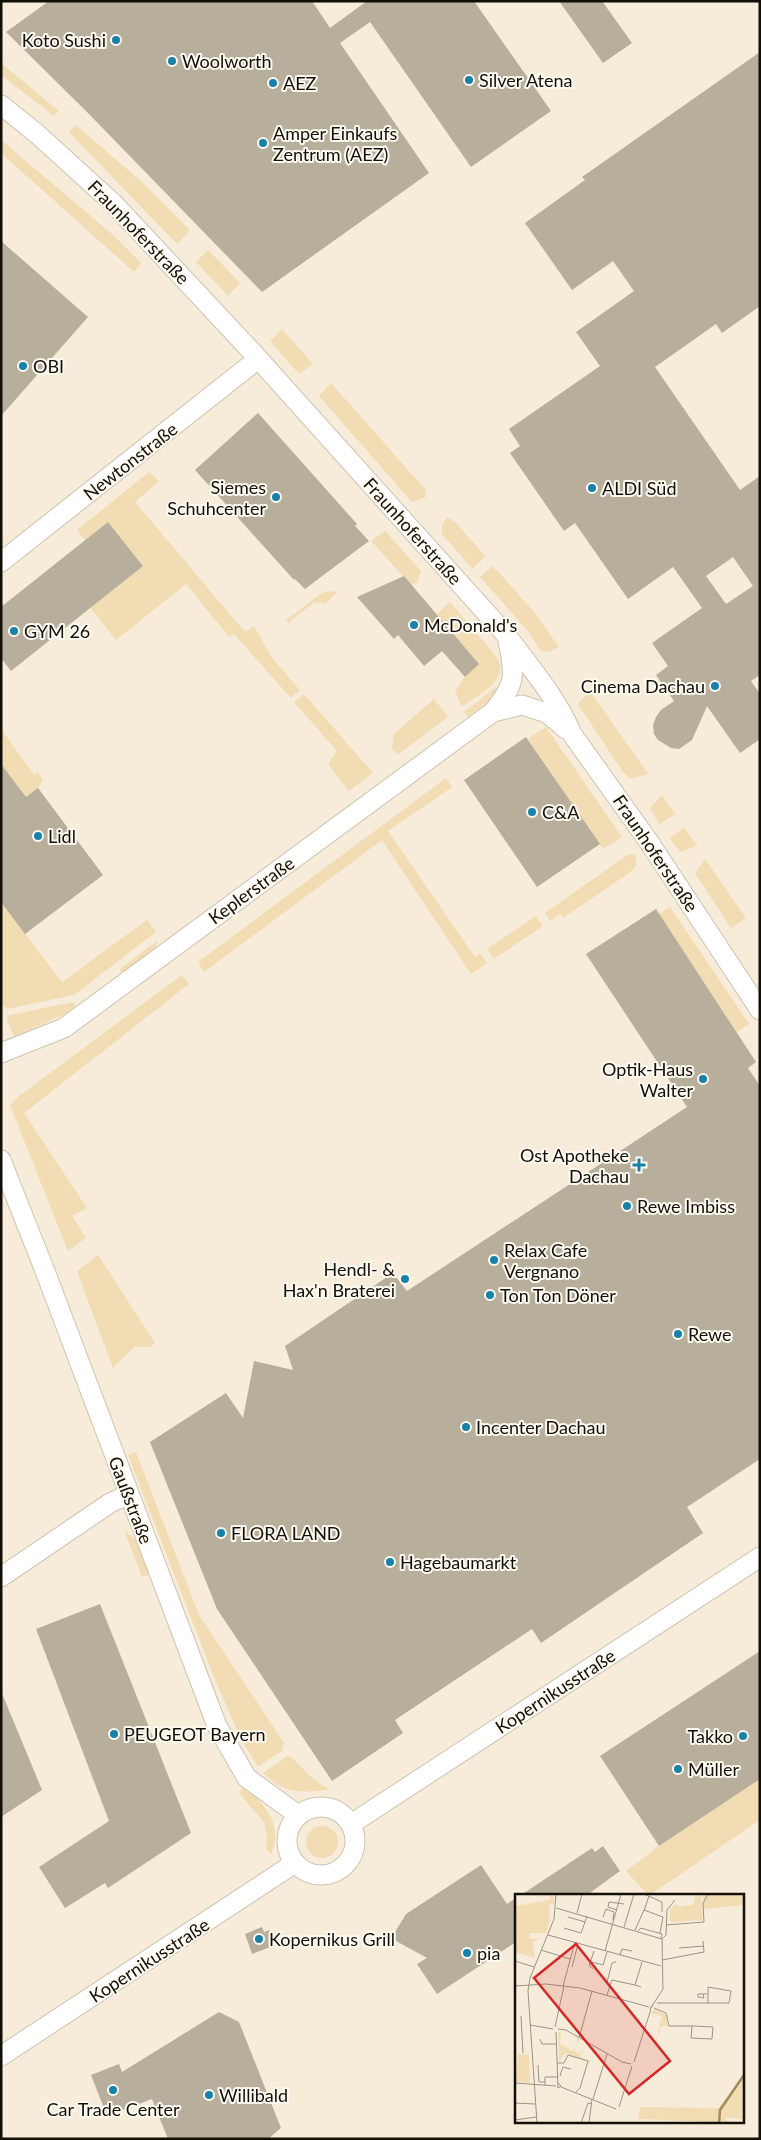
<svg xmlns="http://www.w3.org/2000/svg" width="761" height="2140" viewBox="0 0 761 2140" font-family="Lato,sans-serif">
<rect width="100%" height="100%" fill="#f6ecd9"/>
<g fill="#f2dcb3">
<polygon points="1,63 59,111 54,116 1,75"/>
<polygon points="76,125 144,184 190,230 177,244 69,132"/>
<polygon points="1,140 113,235 141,263 134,272 1,153"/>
<polygon points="208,250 240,283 228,296 196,262"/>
<polygon points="282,329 313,364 299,374 270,341"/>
<polygon points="331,383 425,489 426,497 412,502 319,396"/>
<polygon points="149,472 159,481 135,502 245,632 254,626 272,658 300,690 291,698 234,634 229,637 186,584 116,640 90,607 143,565 108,522 85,540 77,530"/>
<polygon points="447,517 456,523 485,556 473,569 442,534 442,525"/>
<polygon points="385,531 421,571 417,582 411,585 371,541"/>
<polygon points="493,566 534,612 559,647 548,652 541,651 527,630 480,577"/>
<polygon points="329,591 338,592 325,604 318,602 313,603 288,623 286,620 322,593"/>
<path d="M450 602 495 655C514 678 479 694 462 707L455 691 465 677 479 664 437 614Z"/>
<polygon points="499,685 502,689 499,693 468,717 464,712"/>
<polygon points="590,691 648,774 631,779 623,772 578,704"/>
<polygon points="304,694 373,773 349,791 328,764 337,751 294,702"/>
<polygon points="434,699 448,717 397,755 392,748 394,734"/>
<polygon points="546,727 622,837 603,849 528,739"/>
<polygon points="1,729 34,775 38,772 43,780 38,788 26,797 1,764"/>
<polygon points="446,778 452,787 388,831 475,957 480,953 487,963 471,974 382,840 204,972 198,962"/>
<polygon points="662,795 675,814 660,824 650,808"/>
<polygon points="684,827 697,846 680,852 670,838"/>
<polygon points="629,854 634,854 636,857 636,865 632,871 563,918 560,914 550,921 545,913"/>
<polygon points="705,859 746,918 731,928 695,873"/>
<polygon points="1,902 62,982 147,920 156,932 74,995 7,1009 1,1004"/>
<polygon points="670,907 749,1024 737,1032 659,914"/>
<polygon points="536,916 543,926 494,959 487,949"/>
<polygon points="158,940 155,949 124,973 119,970"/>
<polygon points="182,975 189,984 24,1113 87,1208 72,1216 86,1238 68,1251 10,1105 19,1096"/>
<polygon points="74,1002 75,1009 14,1037 7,1019 10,1015"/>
<polygon points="98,1255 155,1343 150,1347 134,1347 113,1368 77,1271"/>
<polygon points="136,1452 199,1615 284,1743 282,1751 258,1767 239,1735 212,1672 128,1455"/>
<polygon points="124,1530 138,1542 151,1574 142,1577"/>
<path d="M287 1756 291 1757C304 1769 311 1780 328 1788L327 1790C300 1792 285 1795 263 1773Z"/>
<polygon points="760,1779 760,1820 650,1895 648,1895 626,1871 659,1846"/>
<path d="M245 1785C264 1807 284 1822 271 1854L266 1849 267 1837 264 1822 241 1796 240 1791Z"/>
<circle cx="322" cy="1842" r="16"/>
</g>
<g fill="#b7ae9b" fill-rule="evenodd">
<polygon points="49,1 312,1 330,28 367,1 474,1 551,111 471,167 370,22 340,43 429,173 262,292 88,113 6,32"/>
<polygon points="559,1 602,1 632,43 603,63"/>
<path d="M760 52V306L722 333 716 324 655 367 740 490 760 476V675L751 681 760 694V739L740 753 707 706 692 740 679 749 671 748 658 740 654 734 653 725 656 717 661 710 674 701 656 675 668 666 652 643 702 608 673 567 628 599 575 523 564 531 510 453 520 446 509 429 600 366 576 332 634 291 613 261 572 290 525 223 585 180 582 177ZM733 557 753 586 726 604 706 576Z"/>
<polygon points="1,241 88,317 1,416"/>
<polygon points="258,413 357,524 355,526 369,541 305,589 295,579 294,580 195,470"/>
<polygon points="108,522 143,566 11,671 1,658 1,607"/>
<polygon points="404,576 479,664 465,677 442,651 424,666 398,635 394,639 357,597"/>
<polygon points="526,737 600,844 537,887 464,780"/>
<polygon points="1,764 26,797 38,788 103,875 25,934 1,902"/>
<polygon points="656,909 756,1062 748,1068 760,1086 760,1459 687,1507 703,1533 541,1643 532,1629 395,1720 403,1733 332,1781 217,1609 150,1442 226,1393 243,1418 254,1361 293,1370 285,1346 393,1273 407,1291 687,1107 586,954"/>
<polygon points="100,1604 191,1833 108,1888 105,1883 65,1908 39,1867 109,1821 36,1629"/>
<polygon points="760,1651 760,1779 659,1846 600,1756"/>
<polygon points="1,1691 42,1790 1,1817"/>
<polygon points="603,1846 620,1871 587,1895 521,1895 592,1848 595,1852"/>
<polygon points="481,1865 507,1904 516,1898 516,1942 437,1994 417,1964 427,1958 396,1941 395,1932 406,1914"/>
<polygon points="262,1927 264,1932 269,1930 275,1945 252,1954 245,1934"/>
<polygon points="219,2012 239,2022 281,2128 268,2139 168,2139 152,2099 107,2116 91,2075 119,2064 122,2072"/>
</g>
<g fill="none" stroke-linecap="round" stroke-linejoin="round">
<defs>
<g id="street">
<path d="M1 105 36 133 113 203 254 354 507 636C530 667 557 698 572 734L649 842 760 1010"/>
<polyline points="1,562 258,359"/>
<polyline points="493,712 522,705 547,713 566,729"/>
<path d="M1 1053 64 1028 493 712C515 684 516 677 508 642"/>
<polyline points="1,1160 45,1271 217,1726 247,1778 298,1815"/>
<polyline points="1,1577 110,1503 129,1494"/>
<circle cx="321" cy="1841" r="34"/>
<polyline points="351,1824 760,1557"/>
<polyline points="1,2056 295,1863"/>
</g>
</defs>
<use href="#street" stroke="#cdc3b1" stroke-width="21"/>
<use href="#street" stroke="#fff" stroke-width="19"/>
</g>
<g fill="#1781aa" stroke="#fefaf2" stroke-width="2">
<circle cx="116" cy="40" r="5"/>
<circle cx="172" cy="61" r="5"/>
<circle cx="469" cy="80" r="5"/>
<circle cx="273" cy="83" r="5"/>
<circle cx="263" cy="143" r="5"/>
<circle cx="23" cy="366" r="5"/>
<circle cx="592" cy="488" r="5"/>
<circle cx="276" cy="497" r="5"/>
<circle cx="414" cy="625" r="5"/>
<circle cx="14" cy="631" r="5"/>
<circle cx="715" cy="686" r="5"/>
<circle cx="532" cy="812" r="5"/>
<circle cx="38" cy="836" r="5"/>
<circle cx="703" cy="1079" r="5"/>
<path d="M636.5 1157.5h5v5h5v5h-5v5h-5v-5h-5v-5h5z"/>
<circle cx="627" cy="1206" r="5"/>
<circle cx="494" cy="1260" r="5"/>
<circle cx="405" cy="1279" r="5"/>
<circle cx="490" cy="1295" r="5"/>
<circle cx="678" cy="1334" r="5"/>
<circle cx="466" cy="1427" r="5"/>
<circle cx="221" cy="1533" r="5"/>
<circle cx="390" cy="1562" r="5"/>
<circle cx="114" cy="1734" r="5"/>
<circle cx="743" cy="1736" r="5"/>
<circle cx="678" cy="1769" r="5"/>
<circle cx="259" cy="1939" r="5"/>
<circle cx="467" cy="1953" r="5"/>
<circle cx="113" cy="2090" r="5"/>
<circle cx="209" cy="2095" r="5"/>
</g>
<g text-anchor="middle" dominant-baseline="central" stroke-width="4" stroke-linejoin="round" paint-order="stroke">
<g font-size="18" fill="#120f08" stroke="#fefaf2" text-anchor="start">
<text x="106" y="40" text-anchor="end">Koto Sushi</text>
<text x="182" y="61">Woolworth</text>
<text x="479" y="80">Silver Atena</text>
<text x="283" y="83">AEZ</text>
<text x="273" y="133">Amper Einkaufs<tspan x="273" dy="21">Zentrum (AEZ)</tspan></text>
<text x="33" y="366">OBI</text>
<text x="266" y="487" text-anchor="end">Siemes<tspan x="266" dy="21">Schuhcenter</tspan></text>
<text x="602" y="488">ALDI Süd</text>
<text x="424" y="625">McDonald's</text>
<text x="24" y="631">GYM 26</text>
<text x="705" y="686" text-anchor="end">Cinema Dachau</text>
<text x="542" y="812">C&amp;A</text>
<text x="48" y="836">Lidl</text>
<text x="693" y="1069" text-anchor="end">Optik-Haus<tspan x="693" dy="21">Walter</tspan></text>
<text x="629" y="1155" text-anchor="end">Ost Apotheke<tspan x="629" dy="21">Dachau</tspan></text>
<text x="637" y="1206">Rewe Imbiss</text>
<text x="504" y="1250">Relax Cafe<tspan x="504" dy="21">Vergnano</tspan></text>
<text x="395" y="1269" text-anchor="end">Hendl- &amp;<tspan x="395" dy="21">Hax'n Braterei</tspan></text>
<text x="500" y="1295">Ton Ton Döner</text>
<text x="688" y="1334">Rewe</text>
<text x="476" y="1427">Incenter Dachau</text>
<text x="231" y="1533">FLORA LAND</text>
<text x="400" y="1562">Hagebaumarkt</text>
<text x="124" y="1734">PEUGEOT Bayern</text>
<text x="733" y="1736" text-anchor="end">Takko</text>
<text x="688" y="1769">Müller</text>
<text x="269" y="1939">Kopernikus Grill</text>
<text x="477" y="1953">pia</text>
<text x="219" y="2095">Willibald</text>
<text x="113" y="2109" text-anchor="middle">Car Trade Center</text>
</g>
<g font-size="18" fill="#120f08" stroke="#fefaf2">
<text transform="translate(139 232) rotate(46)">Fraunhoferstraße</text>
<text transform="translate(130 461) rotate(-38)">Newtonstraße</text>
<text transform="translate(413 531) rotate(48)">Fraunhoferstraße</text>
<text transform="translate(656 853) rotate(56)">Fraunhoferstraße</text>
<text transform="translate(251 890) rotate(-36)">Keplerstraße</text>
<text transform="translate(131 1500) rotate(69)">Gaußstraße</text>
<text transform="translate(555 1691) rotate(-33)">Kopernikusstraße</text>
<text transform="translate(149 1960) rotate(-33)">Kopernikusstraße</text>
</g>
</g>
<g transform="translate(515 1894)">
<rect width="229" height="229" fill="#f6ecd9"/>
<path d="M35 0H38L39 10 34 11 35 25 31 39H14L15 45 25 44 18 48 20 64 0 58V12L35 6ZM188 0H229V11L189 15ZM186 2 188 26 155 28V15L160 10 165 13 179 10 180 3ZM140 115 151 121 153 132H146L138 159 147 122 136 119ZM46 137 45 150 57 157 63 148 61 143 65 145 59 156 64 161 72 150 65 162 75 168 73 174 74 168 50 159 44 168 43 139 46 137 51 138ZM3 160 14 161 15 189 0 188ZM229 179V226L211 223 210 226 222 229 123 225 125 213 204 214Z" fill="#f2dcb3"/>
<path fill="none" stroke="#a28b5e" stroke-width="2.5" d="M204 229 205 216 229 181"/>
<path fill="none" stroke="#9b9485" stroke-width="1" d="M129 0 147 8V18M41 14 147 45M102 16 93 13 94 8 109 10M129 17 134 2M62 19 67 0M53 23 70 28 72 22M88 23 91 15 99 18 98 26M151 31 189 28 188 9 193 0M109 33 119 0M49 34 66 39 70 28M120 36 129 16 148 23 145 39M123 37 126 34 147 40 146 44M33 41 146 72M164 54 189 52M26 56 55 65M90 57 106 0M105 61 107 55 117 57M147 66 189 58 188 47M0 67 19 73M77 68 88 71 92 58M57 73 63 50M78 75 74 72 79 57M92 88 97 69 101 68M0 92 31 90 65 94 134 113M48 92 60 48M126 93 120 91 127 68M188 100 189 104 183 103V100H192M92 101 97 86 120 91M142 109H214L216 97 193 93V109M138 111 135 115 148 95 147 45 151 41 152 16 160 6M139 114 151 119 154 132H177L198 133 197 145 176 144 177 132M6 122 8 159M15 131 38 135M40 133 49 92M43 135 51 136 107 168 116 170M41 138 43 194 46 192 43 189M64 144 77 97M25 145 27 150H41M119 168 136 115M42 169H49L53 161 73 167 65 194 61 198M23 171 24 188H30V191M45 182 48 173 56 175M30 188V183H43M0 189 41 192M46 193 101 215M78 205 92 160M0 209 20 210M104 213 117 172M0 226 21 223M22 229 13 97 15 84 39 25 41 0M66 229 73 209 77 210M74 229 77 205"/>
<path fill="#d62828" fill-opacity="0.15" stroke="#d62828" stroke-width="2.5" d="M61 50 155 167 114 200 19 84Z"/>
<rect width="229" height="229" fill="none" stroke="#120f08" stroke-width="2.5"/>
</g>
<rect width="761" height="2140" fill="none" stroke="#120f08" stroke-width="5"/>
</svg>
